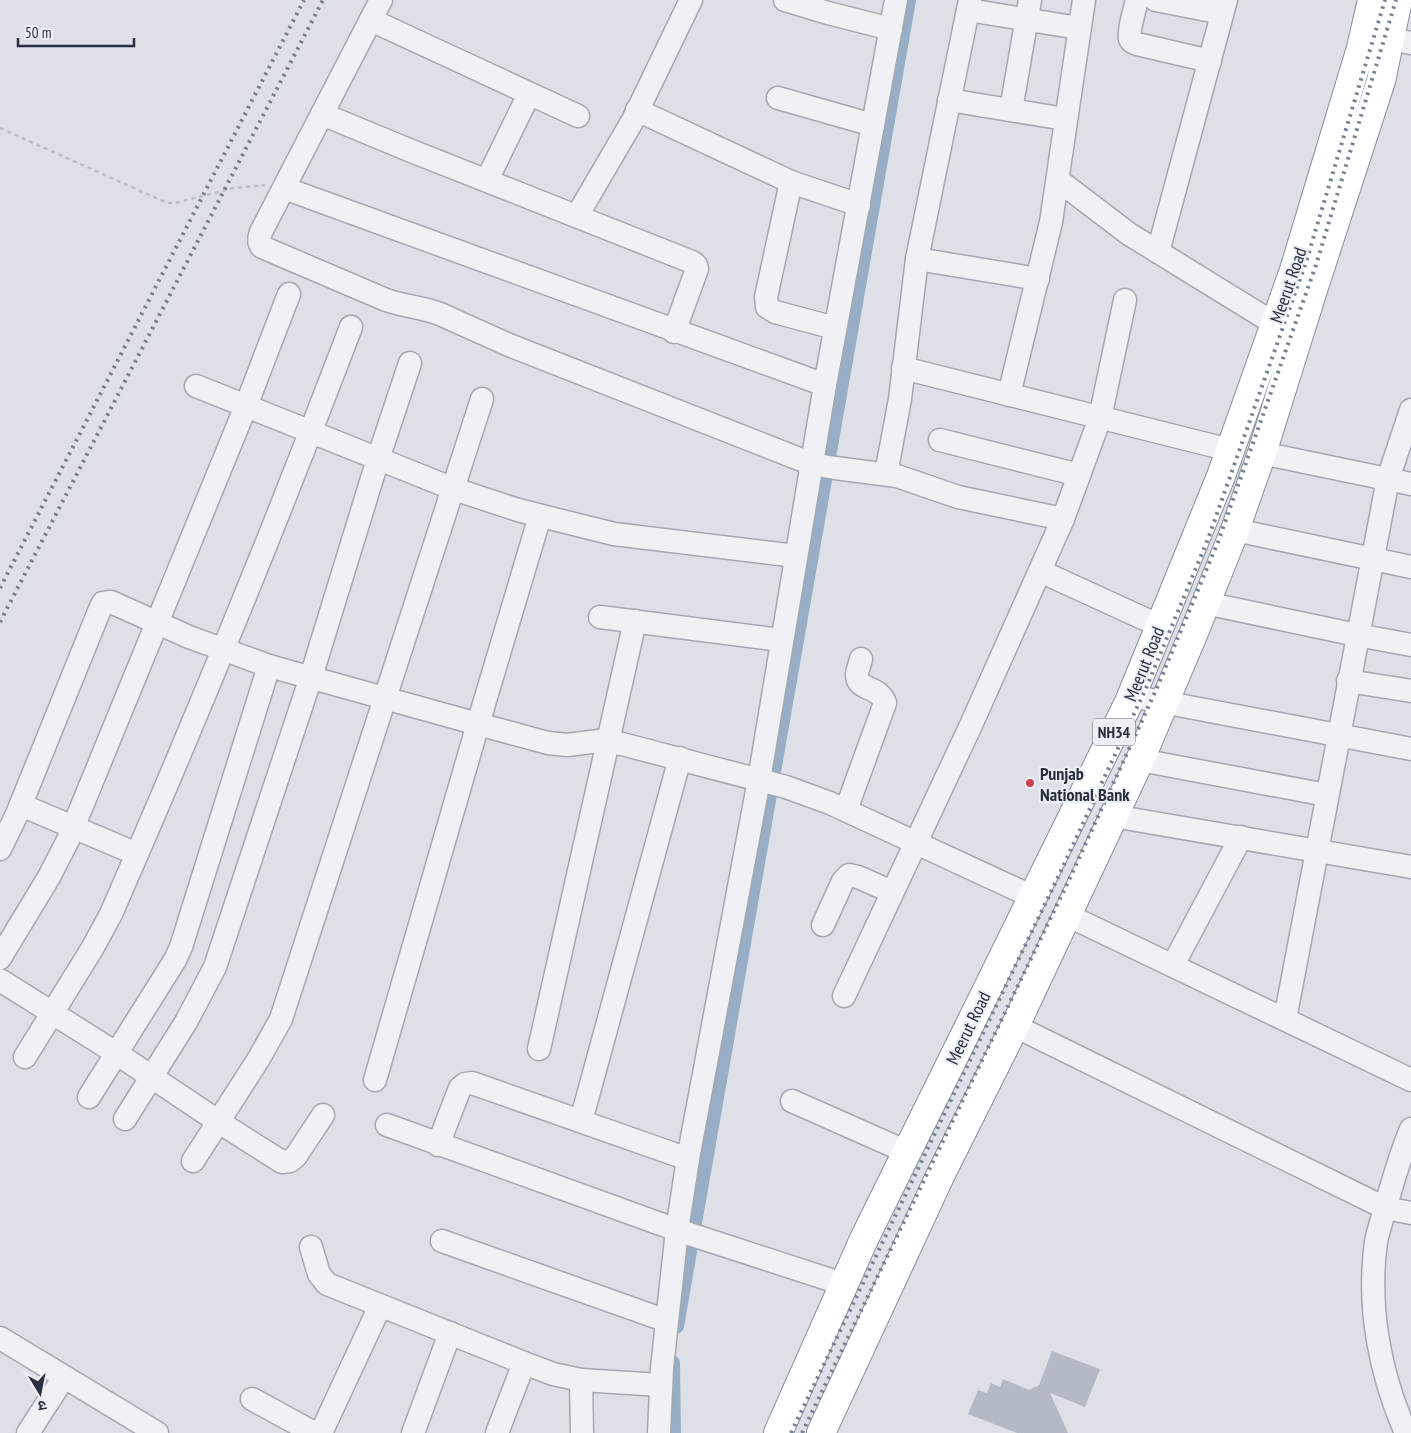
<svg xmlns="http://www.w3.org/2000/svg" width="1411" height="1433" viewBox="0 0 1411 1433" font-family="'PT Sans Narrow','Noto Sans Devanagari',sans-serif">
<rect width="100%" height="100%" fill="#dde1e7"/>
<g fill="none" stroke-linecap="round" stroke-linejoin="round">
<g stroke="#98aec7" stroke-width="16">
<polyline points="676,1326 908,0"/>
<polyline points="672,1363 673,1433"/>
</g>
</g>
<polygon fill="#b4bac3" points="1052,1351 1100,1369 1085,1407 1050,1393 1068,1433 1017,1433 968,1414 978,1390 987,1393 991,1383 1000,1387 1003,1379 1029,1390 1039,1385"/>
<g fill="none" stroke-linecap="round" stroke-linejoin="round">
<defs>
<g id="minor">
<path d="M381 0 261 232C259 238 258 242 262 247L386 300C403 306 422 307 440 314L509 345 812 464 835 468 897 476 958 497 1063 519"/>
<polyline points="785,0 828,13 891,29"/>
<path d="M1137 0C1135 8 1128 32 1130 39 1131 42 1134 43 1137 44L1210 61"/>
<polyline points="1156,0 1222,13"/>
<polyline points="968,10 1079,28"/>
<polyline points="371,20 578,116"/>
<polyline points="1390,39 1411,43"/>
<polyline points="778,98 873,125"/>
<polyline points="949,100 1065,119"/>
<polyline points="637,110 791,182 859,205"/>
<polyline points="1011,110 1030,0"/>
<polyline points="322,114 409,150 692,262 696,265 697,269 674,332"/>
<polyline points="487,180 529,94"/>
<polyline points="1058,180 1129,234 1275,324"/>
<polyline points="791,182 766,297 767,307 775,312 835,328"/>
<polyline points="284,188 825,385"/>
<polyline points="577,216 633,120 691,0"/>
<polyline points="1158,252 1226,0"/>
<polyline points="917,259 1038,279"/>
<polyline points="903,368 1230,450"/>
<polyline points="196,386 454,489 518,510 614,534 796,556"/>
<polyline points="1009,395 1051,222 1084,0"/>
<polyline points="940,440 1079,475"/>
<polyline points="1262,453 1411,484"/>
<polyline points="886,474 900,399 917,259 970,0"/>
<polyline points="1235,530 1411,567"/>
<polyline points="1040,571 1160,626"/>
<polyline points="1205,603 1357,635 1411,645"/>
<polyline points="600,617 781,640"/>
<polyline points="1348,681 1411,691"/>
<polyline points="1131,696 1411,749"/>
<polyline points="1140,760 1327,795"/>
<polyline points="21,805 137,854"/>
<path d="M846 810 885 703C879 685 857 691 857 675 857 670 860 664 861 659"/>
<polyline points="1113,816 1411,867"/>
<polyline points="0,849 17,814 100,609 103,603 111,602 189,637 269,666 478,724 548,743 567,745 599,741 622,744 786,787 830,803 1033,897"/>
<polyline points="1067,915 1411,1080"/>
<polyline points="823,925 843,881 849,875 858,877 892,892"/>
<polyline points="0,958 49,877 68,840 246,406 289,294"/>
<polyline points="1173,965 1241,837"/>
<polyline points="0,980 116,1053 219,1122 282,1162 290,1161 296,1156 323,1115"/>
<polyline points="844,996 971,725 1063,519 1100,418 1125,300"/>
<polyline points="1285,1019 1388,479 1411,410"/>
<polyline points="1015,1026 1385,1208 1411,1213"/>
<polyline points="539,1049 635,621"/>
<path d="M25 1057 92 949 111 914C196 720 276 524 351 327"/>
<polyline points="375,1080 478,724 540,516"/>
<polyline points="89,1097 175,960 181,947 269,666"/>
<polyline points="792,1101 907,1152"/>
<polyline points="125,1119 186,1022 215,967 311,677 378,459 410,363"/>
<polyline points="581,1121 680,758"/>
<polyline points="387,1125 677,1230 843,1284"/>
<polyline points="438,1145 460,1088 465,1084 472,1083 688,1159"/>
<polyline points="193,1161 258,1060 281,1019 482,399"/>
<polyline points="442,1241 667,1321"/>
<polyline points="311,1247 319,1274 327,1284 524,1363 553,1374 581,1380 661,1385"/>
<polyline points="0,1338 157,1433"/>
<polyline points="581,1380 582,1433"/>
<polyline points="252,1399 314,1433"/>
<polyline points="28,1433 64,1377"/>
<polyline points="321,1433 380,1306"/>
<polyline points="413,1433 450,1333"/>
<polyline points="497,1433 524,1363"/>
<polyline points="659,1433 662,1368 677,1230 688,1159 759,780 825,385 896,0"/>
<path d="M1406 1433C1380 1374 1367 1307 1376 1242 1378 1231 1382 1220 1385 1209 1393 1180 1400 1156 1411 1129"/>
</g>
<g id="highway">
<polyline points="778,1433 864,1239 1129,702 1221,476 1294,270 1361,48 1372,0"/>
<polyline points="821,1433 940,1176 1015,1026 1140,760 1195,630 1235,530 1262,453 1313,290 1381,81 1398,0"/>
</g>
</defs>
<use href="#minor" stroke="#a3a8b1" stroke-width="25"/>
<use href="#highway" stroke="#858e9d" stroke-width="30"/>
<polyline stroke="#bcbec5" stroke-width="2.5" stroke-dasharray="4 4" stroke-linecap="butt" points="0,128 167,203 175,203 234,188 265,185"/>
<use href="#minor" stroke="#f0f1f5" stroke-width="22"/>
<use href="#highway" stroke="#fff" stroke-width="28"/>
<g stroke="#778090" stroke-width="4" stroke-dasharray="2.5 5" stroke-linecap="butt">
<polyline points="0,588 304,0"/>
<polyline points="0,622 323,0"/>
<polyline points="791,1433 1059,875 1147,686 1208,539 1306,262 1385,0"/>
<polyline points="802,1433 1069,880 1156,690 1218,542 1316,265 1396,0"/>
</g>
</g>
<circle fill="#cc4154" stroke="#ecf0f5" stroke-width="2" cx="1030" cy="783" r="5"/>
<g text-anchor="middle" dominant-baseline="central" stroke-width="4.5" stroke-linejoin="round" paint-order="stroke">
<rect fill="#ecf0f5" stroke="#626874" stroke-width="1" x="1093" y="718.5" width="42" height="27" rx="4"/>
<g font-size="16" font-weight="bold" fill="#272e3d">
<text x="1114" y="732">NH34</text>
</g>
<g font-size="18" fill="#272e3d" stroke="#ecf0f5">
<text transform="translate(1288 285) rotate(-71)">Meerut Road</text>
<text transform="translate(1144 664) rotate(-68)">Meerut Road</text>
<text transform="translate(968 1028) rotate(-64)">Meerut Road</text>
</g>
<g font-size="18" font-weight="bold" fill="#272e3d" stroke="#ecf0f5" text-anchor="start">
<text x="1040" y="773">Punjab<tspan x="1040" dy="21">National Bank</tspan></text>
</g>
</g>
<g transform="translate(40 1393) rotate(170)" stroke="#ecf0f5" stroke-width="4" paint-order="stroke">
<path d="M0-4L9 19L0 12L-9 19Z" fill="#272e3d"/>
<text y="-8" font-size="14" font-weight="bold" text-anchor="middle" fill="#272e3d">उ</text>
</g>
<path d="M18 38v8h116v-8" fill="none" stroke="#272e3d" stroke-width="2.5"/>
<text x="25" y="38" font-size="15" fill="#272e3d" stroke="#ecf0f5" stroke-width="4" paint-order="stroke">50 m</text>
</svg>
